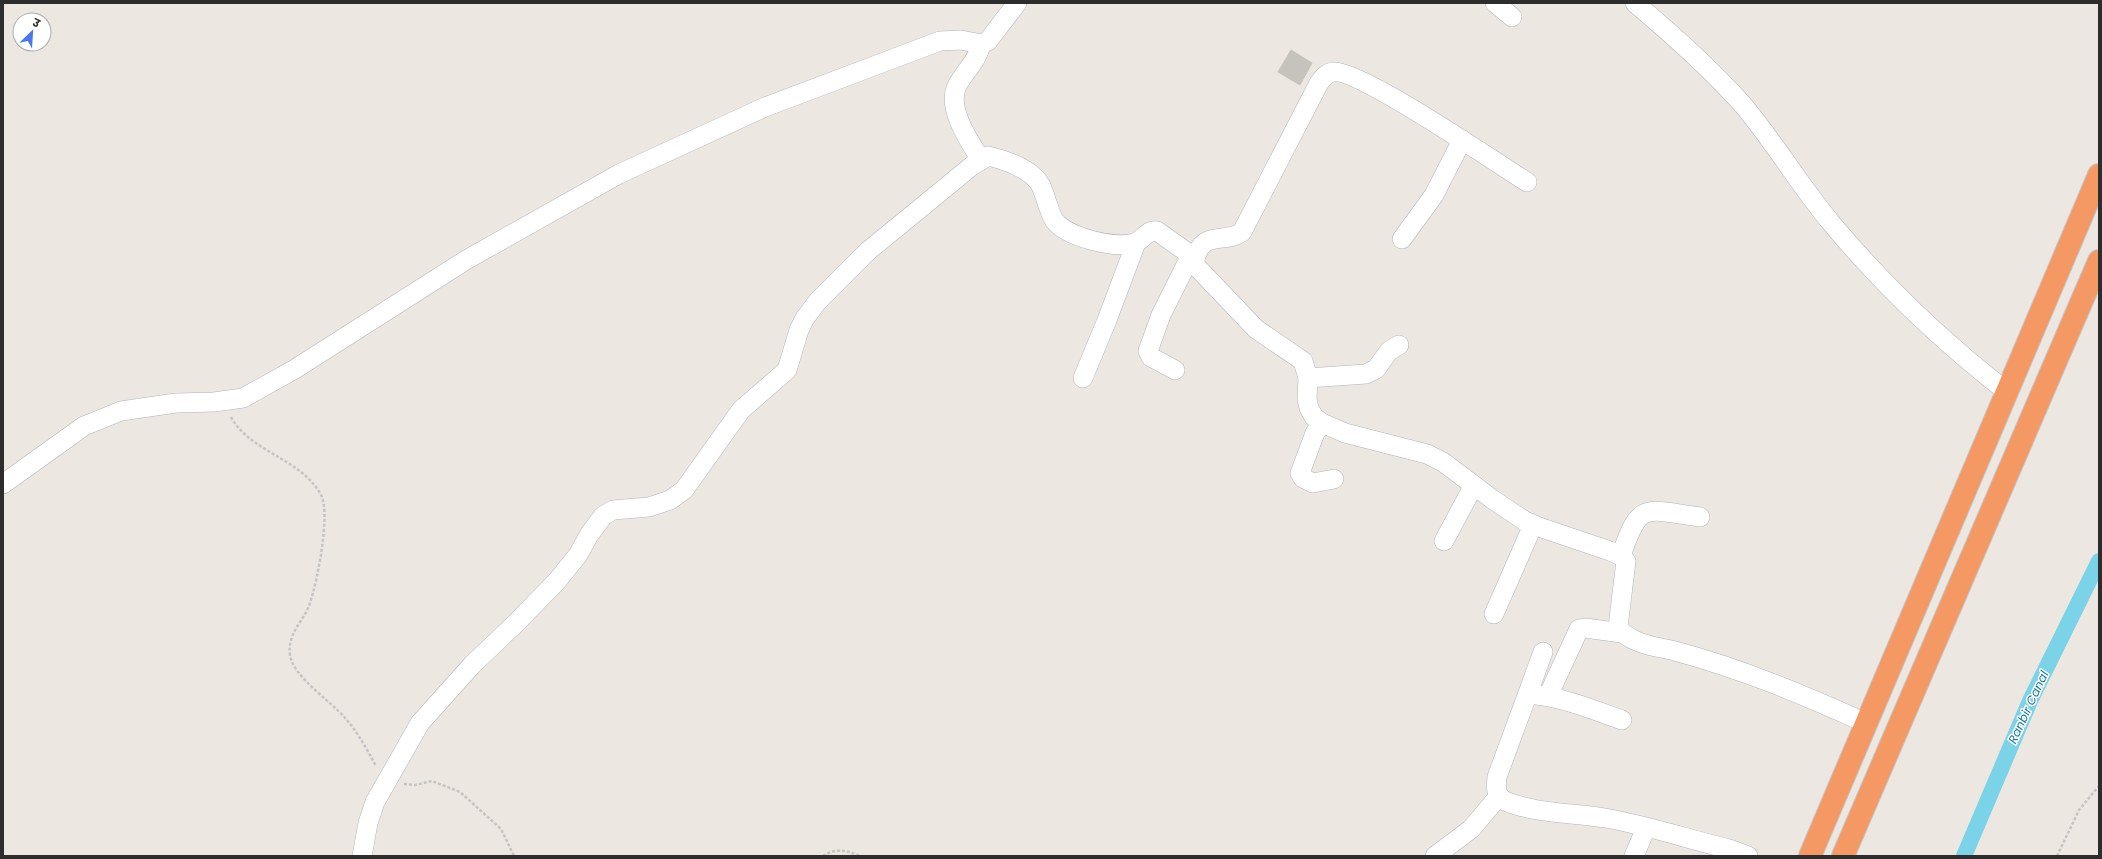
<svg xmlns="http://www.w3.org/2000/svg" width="2102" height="859" viewBox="0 0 2102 859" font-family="Poppins,'Noto Sans Devanagari',sans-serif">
<rect width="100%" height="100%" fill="#ede7e1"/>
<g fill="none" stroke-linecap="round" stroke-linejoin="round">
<polyline stroke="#7bd3e8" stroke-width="16" points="1964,856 2030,701 2099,561"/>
</g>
<polygon fill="#c6c2bc" stroke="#c9c3ba" points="1291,50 1312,63 1300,85 1278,72"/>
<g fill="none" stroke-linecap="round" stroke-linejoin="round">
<defs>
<g id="minor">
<polyline points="1495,3 1512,17"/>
<path d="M1635 3C1673 35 1710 68 1743 105 1775 143 1800 186 1832 224 1884 286 1943 342 2006 391"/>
<path d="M981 44C978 60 966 70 958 84 945 106 969 141 981 160"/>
<path d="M1527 182C1498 164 1358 68 1333 72 1326 73 1323 78 1319 83L1242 232C1224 245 1201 227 1194 264L1256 329 1303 361 1308 378 1307 399 1309 408 1314 417 1322 423 1345 433 1427 454 1443 462 1492 499 1525 521 1539 527 1610 551 1621 556 1626 561 1618 627C1629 644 1658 647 1675 651 1742 669 1804 695 1866 723"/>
<polyline points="1402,239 1434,195 1462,140"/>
<polyline points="1175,370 1151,357 1148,351 1161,315 1191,255"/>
<polyline points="1083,378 1107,320 1136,243"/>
<polyline points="1308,378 1366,374 1376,369 1389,351 1399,345"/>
<polyline points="1322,423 1315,433 1300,473 1303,478 1313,483 1334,479"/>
<polyline points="3,484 84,426 121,411 176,403 214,402 243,398 295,369 466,260 619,174 765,107 940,41 961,40 981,44 988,41 1017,3"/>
<polyline points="1444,541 1474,485"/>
<path d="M1621 556C1640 499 1645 510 1700 517"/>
<polyline points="1494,614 1533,525"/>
<path d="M1543 652 1497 777C1496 787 1495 796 1505 801 1532 813 1575 813 1605 818 1646 825 1688 839 1729 849L1748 856"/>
<path d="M1536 695C1565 698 1594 710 1622 720"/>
<polyline points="1548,696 1579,629 1585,628 1622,633"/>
<path d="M362 856 368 823 375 802 420 723 472 665 515 624 557 581 578 555 589 535 603 516 613 510 649 507 670 500 684 490 741 410 787 370 799 330 805 318 818 301 868 251 973 165 988 156C1005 160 1032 169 1041 186 1046 197 1048 209 1054 220 1066 237 1114 249 1134 243 1143 241 1147 229 1157 231L1195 258"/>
<polyline points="1435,856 1471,829 1499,796"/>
<polyline points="1634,856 1646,828"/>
</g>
<g id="highway">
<polyline points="1810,856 2099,175"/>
<polyline points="1843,856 2099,261"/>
</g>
</defs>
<use href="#minor" stroke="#b1b4bc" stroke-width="20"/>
<use href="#highway" stroke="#c4c4c4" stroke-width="24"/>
<g stroke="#c4c4c4" stroke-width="2.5" stroke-dasharray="3 2" stroke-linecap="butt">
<path d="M231 417C251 453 301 458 321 495 331 514 317 582 310 603 304 622 287 632 290 655 293 677 331 701 345 718 358 732 367 750 376 766"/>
<polyline points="404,784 415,785 432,781 460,792 501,829 514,856"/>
<path d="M823 856C837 847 847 851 861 856"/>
<polyline points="2057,856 2079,810 2099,786"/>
</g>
<use href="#minor" stroke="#fff" stroke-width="19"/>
<use href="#highway" stroke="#f59964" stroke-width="22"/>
</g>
<g text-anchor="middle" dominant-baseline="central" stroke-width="3" stroke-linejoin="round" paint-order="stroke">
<g font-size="12" font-style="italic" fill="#167498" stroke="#fff">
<text transform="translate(2028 707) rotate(-65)">Ranbir Canal</text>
</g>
</g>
<rect width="2102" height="859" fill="none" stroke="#2d2d2d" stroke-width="8"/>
<g transform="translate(32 32) rotate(25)"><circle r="19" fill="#ffffff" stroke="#ababab"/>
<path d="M0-3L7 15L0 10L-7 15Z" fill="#4c76ef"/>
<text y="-6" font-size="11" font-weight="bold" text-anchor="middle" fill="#2d2d2d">उ</text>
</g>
</svg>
